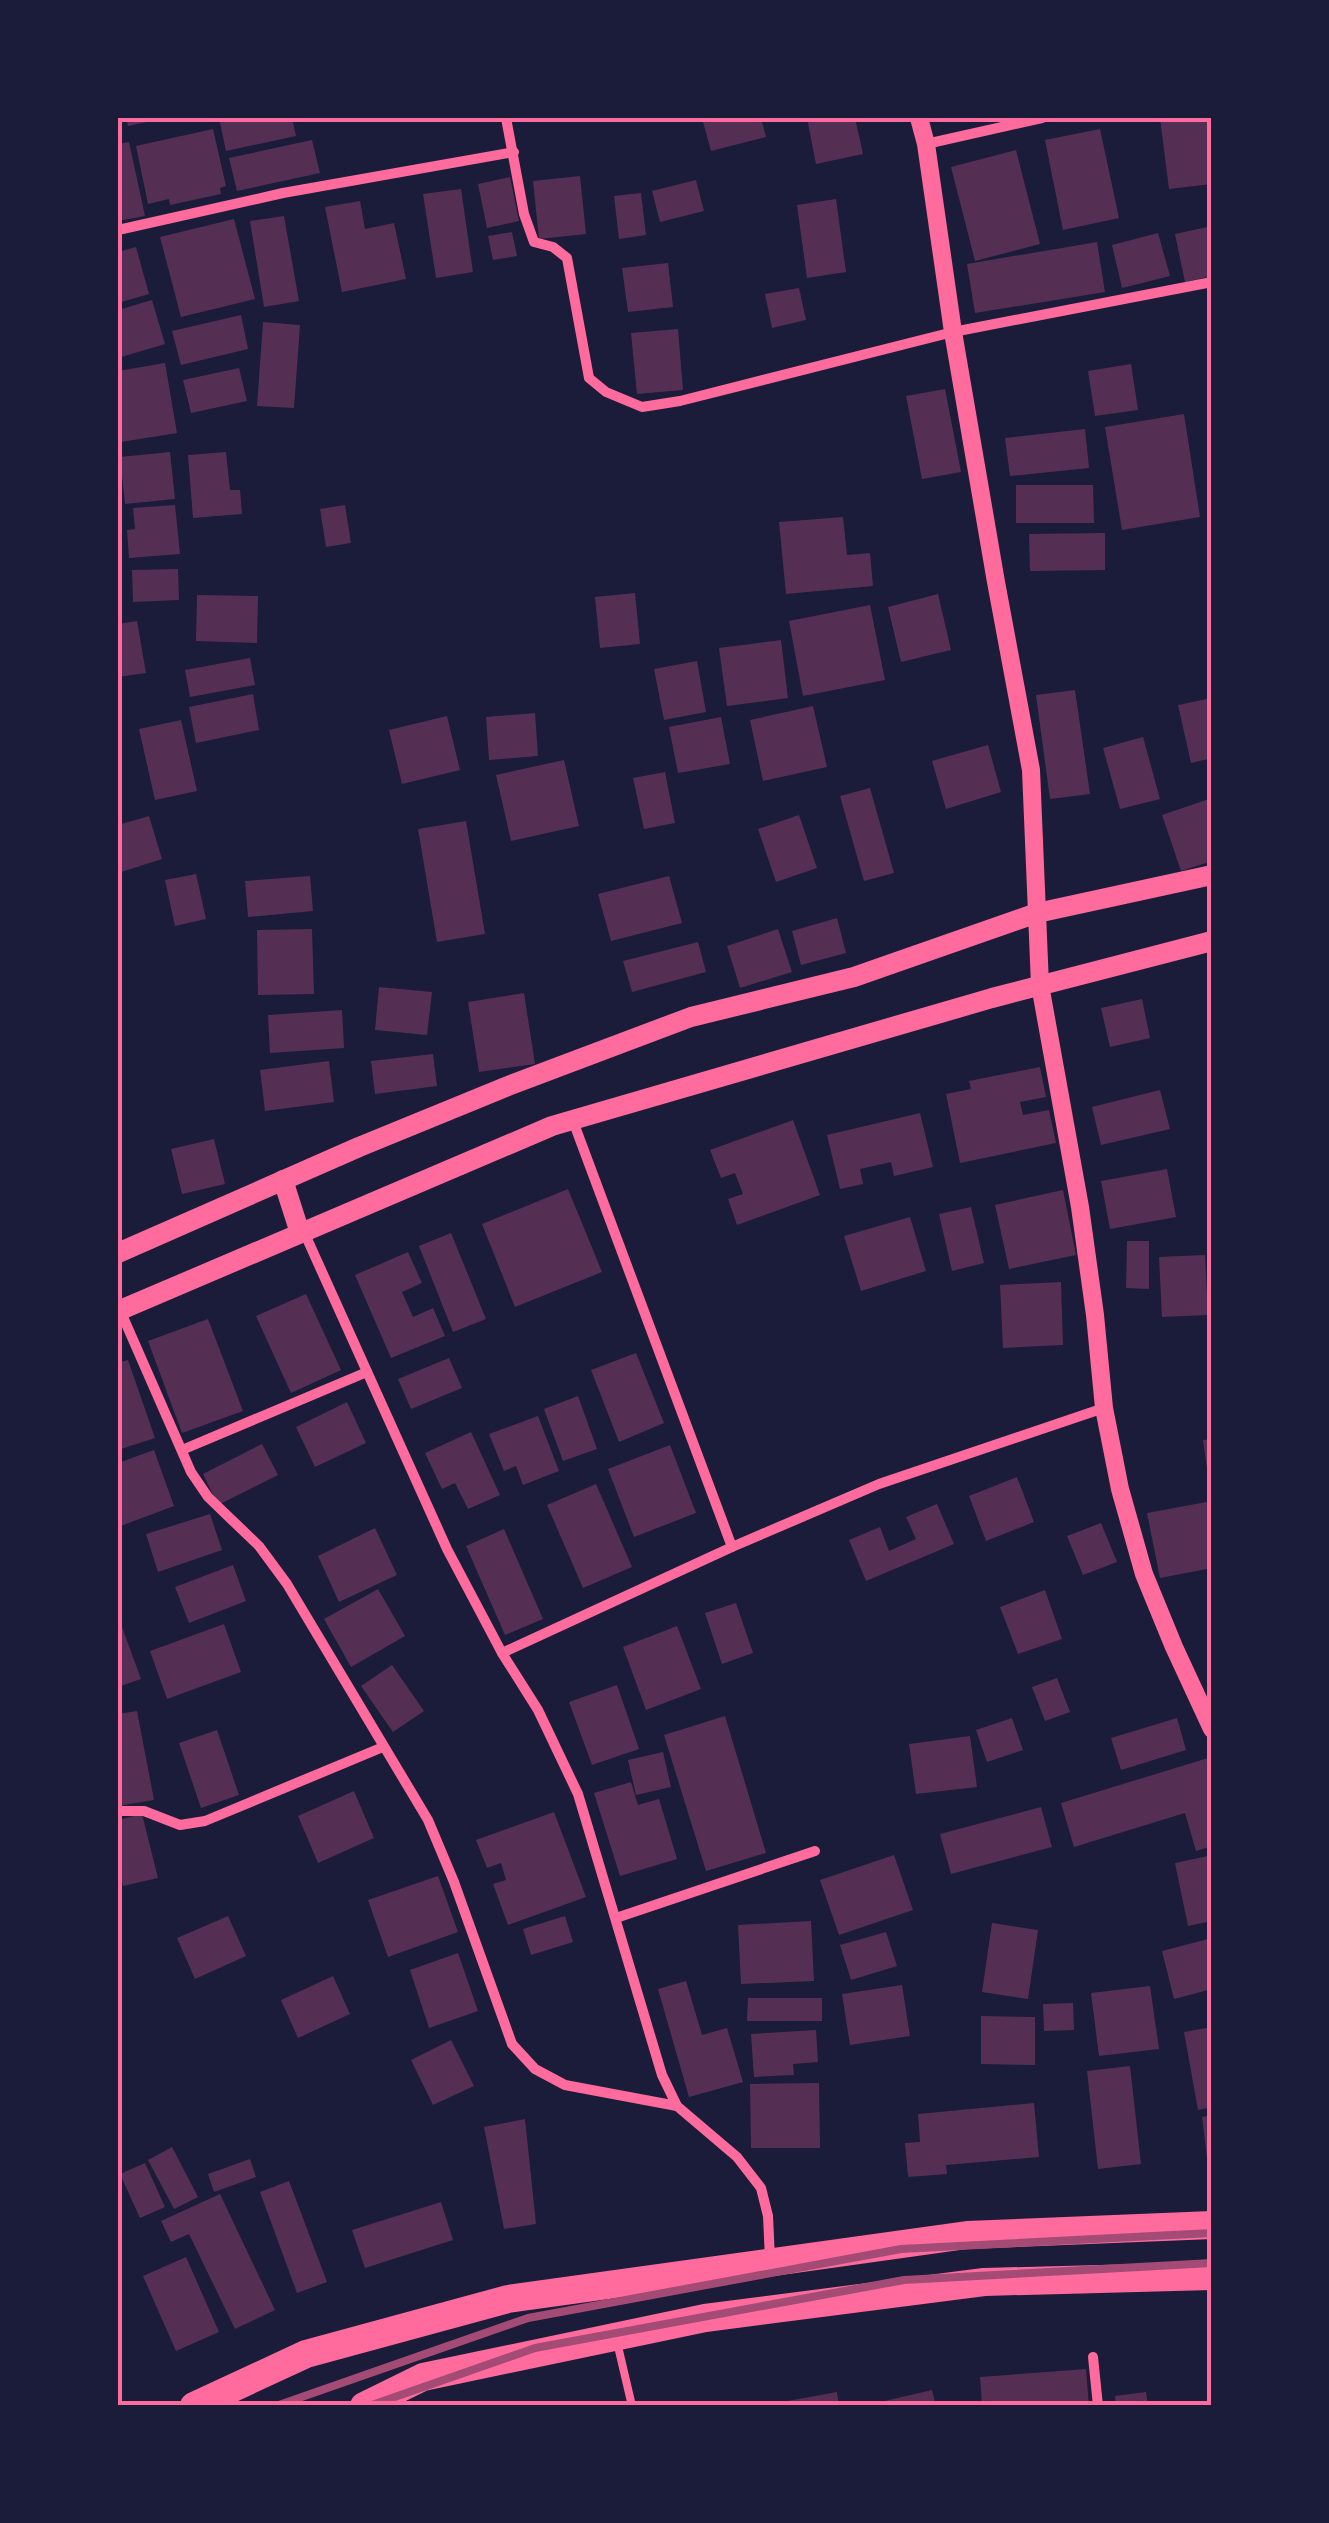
<svg xmlns="http://www.w3.org/2000/svg" width="1329" height="2523" viewBox="0 0 1329 2523" font-family="'Noto Sans',sans-serif">
<rect width="100%" height="100%" fill="#1b1b3a"/>
<g fill="#542f53">
<polygon points="126,118 161,118 161,119 128,126"/>
<polygon points="219,118 292,118 296,136 226,151"/>
<polygon points="702,118 761,118 766,137 711,151"/>
<polygon points="807,118 855,118 863,154 816,164"/>
<polygon points="1160,118 1209,118 1212,184 1169,189"/>
<polygon points="213,129 226,186 220,188 221,194 170,205 169,199 148,204 136,146"/>
<polygon points="1100,129 1119,218 1063,230 1045,140"/>
<polygon points="312,140 320,173 237,191 229,158"/>
<polygon points="129,142 145,216 118,221 118,144"/>
<polygon points="1016,150 1040,244 975,261 951,167"/>
<polygon points="580,176 586,234 539,239 533,181"/>
<polygon points="510,177 519,221 487,228 478,184"/>
<polygon points="696,180 704,211 660,222 652,191"/>
<polygon points="461,189 473,272 436,278 423,194"/>
<polygon points="641,193 646,235 619,239 614,196"/>
<polygon points="836,199 846,272 807,278 797,205"/>
<polygon points="360,201 365,229 394,223 406,279 342,292 325,207"/>
<polygon points="284,216 299,301 264,307 250,221"/>
<polygon points="234,219 255,299 181,317 160,237"/>
<polygon points="1212,226 1212,276 1185,282 1175,234"/>
<polygon points="512,232 517,256 493,260 488,236"/>
<polygon points="1158,233 1170,276 1122,288 1112,245"/>
<polygon points="1097,242 1105,292 975,313 967,264"/>
<polygon points="136,247 149,294 118,303 118,252"/>
<polygon points="668,263 673,307 628,312 622,268"/>
<polygon points="799,288 806,320 772,328 765,294"/>
<polygon points="152,300 165,344 118,358 118,310"/>
<polygon points="241,315 248,349 181,365 172,331"/>
<polygon points="263,322 300,325 294,408 257,406"/>
<polygon points="678,329 683,390 637,394 631,333"/>
<polygon points="165,363 177,433 121,442 118,424 118,371"/>
<polygon points="1131,364 1138,410 1095,416 1088,371"/>
<polygon points="239,368 247,401 191,413 183,380"/>
<polygon points="945,389 961,472 922,479 906,396"/>
<polygon points="1184,414 1200,517 1122,530 1105,427"/>
<polygon points="1085,429 1089,468 1010,476 1005,438"/>
<polygon points="170,452 175,499 125,504 120,457"/>
<polygon points="226,452 230,490 240,490 242,514 193,518 188,455"/>
<polygon points="1016,485 1093,485 1094,523 1016,523"/>
<polygon points="175,505 180,554 129,558 127,530 135,529 133,508"/>
<polygon points="345,505 351,543 326,547 320,509"/>
<polygon points="843,517 847,555 870,553 873,586 786,594 779,522"/>
<polygon points="1105,533 1105,570 1030,571 1029,534"/>
<polygon points="178,569 179,600 133,602 132,570"/>
<polygon points="635,593 640,644 600,648 595,597"/>
<polygon points="938,594 951,650 901,662 888,607"/>
<polygon points="197,595 258,596 257,643 196,641"/>
<polygon points="870,605 885,680 803,696 789,621"/>
<polygon points="137,621 146,673 118,677 118,624"/>
<polygon points="781,640 788,698 727,706 719,648"/>
<polygon points="250,658 255,685 190,697 185,670"/>
<polygon points="697,661 706,712 664,720 654,669"/>
<polygon points="1075,690 1090,794 1050,799 1036,695"/>
<polygon points="253,694 259,730 196,743 189,707"/>
<polygon points="1212,698 1212,758 1191,763 1178,705"/>
<polygon points="813,706 827,767 763,781 750,720"/>
<polygon points="535,713 538,756 489,760 486,717"/>
<polygon points="447,716 460,770 402,784 389,730"/>
<polygon points="721,717 730,764 678,773 669,727"/>
<polygon points="181,720 197,791 155,800 139,729"/>
<polygon points="1143,737 1160,799 1120,809 1103,748"/>
<polygon points="988,745 1001,792 946,809 932,761"/>
<polygon points="564,760 579,826 511,841 496,775"/>
<polygon points="665,772 675,823 644,829 633,778"/>
<polygon points="870,788 894,873 864,881 840,796"/>
<polygon points="1212,798 1212,861 1181,871 1162,815"/>
<polygon points="799,815 817,868 776,882 758,829"/>
<polygon points="149,816 162,859 118,873 118,825"/>
<polygon points="466,821 485,934 437,942 418,829"/>
<polygon points="196,874 206,919 175,926 165,880"/>
<polygon points="310,876 313,911 248,917 245,881"/>
<polygon points="669,876 682,923 611,941 598,894"/>
<polygon points="837,918 846,953 801,965 792,931"/>
<polygon points="312,929 314,994 258,995 257,930"/>
<polygon points="778,929 792,972 740,988 727,946"/>
<polygon points="698,942 706,972 632,992 623,961"/>
<polygon points="379,987 432,992 427,1035 375,1030"/>
<polygon points="524,993 535,1064 479,1072 468,1002"/>
<polygon points="1142,999 1150,1038 1110,1047 1101,1008"/>
<polygon points="342,1010 344,1048 270,1053 268,1015"/>
<polygon points="433,1054 437,1086 375,1094 371,1061"/>
<polygon points="329,1061 334,1102 265,1111 260,1070"/>
<polygon points="1040,1067 1046,1097 1020,1102 1023,1115 1049,1110 1056,1143 960,1163 946,1094 971,1089 969,1081"/>
<polygon points="1160,1090 1170,1129 1101,1145 1092,1107"/>
<polygon points="920,1113 933,1167 894,1176 891,1162 860,1169 863,1184 840,1189 827,1135"/>
<polygon points="793,1120 820,1195 737,1225 728,1199 743,1194 735,1173 721,1178 710,1150"/>
<polygon points="214,1139 225,1184 182,1194 171,1149"/>
<polygon points="1167,1169 1176,1217 1110,1229 1101,1181"/>
<polygon points="568,1189 602,1272 515,1307 482,1224"/>
<polygon points="1063,1190 1076,1255 1009,1269 995,1205"/>
<polygon points="971,1207 984,1263 952,1271 939,1214"/>
<polygon points="910,1217 926,1271 861,1291 844,1236"/>
<polygon points="451,1233 486,1319 453,1332 419,1246"/>
<polygon points="1127,1241 1149,1241 1149,1289 1126,1288"/>
<polygon points="408,1252 422,1283 402,1292 413,1317 433,1308 445,1336 391,1358 355,1275"/>
<polygon points="1205,1255 1208,1315 1162,1317 1159,1257"/>
<polygon points="1061,1282 1063,1345 1003,1348 1000,1285"/>
<polygon points="306,1294 341,1370 291,1393 256,1316"/>
<polygon points="208,1319 243,1411 182,1433 148,1341"/>
<polygon points="636,1353 664,1423 619,1442 591,1370"/>
<polygon points="449,1358 462,1388 411,1409 398,1379"/>
<polygon points="128,1360 155,1438 118,1450 118,1363"/>
<polygon points="578,1396 597,1449 563,1461 544,1409"/>
<polygon points="347,1402 366,1443 315,1467 296,1427"/>
<polygon points="538,1416 559,1471 523,1485 516,1466 504,1471 489,1434"/>
<polygon points="471,1432 500,1495 468,1509 455,1483 442,1489 425,1453"/>
<polygon points="1212,1439 1212,1483 1209,1483 1203,1440"/>
<polygon points="262,1444 278,1475 218,1505 203,1474"/>
<polygon points="670,1445 696,1513 634,1537 608,1469"/>
<polygon points="154,1450 174,1506 118,1527 118,1463"/>
<polygon points="1017,1477 1034,1522 986,1541 969,1496"/>
<polygon points="596,1484 632,1567 583,1588 547,1505"/>
<polygon points="1212,1501 1212,1568 1160,1578 1147,1513"/>
<polygon points="937,1504 954,1544 866,1581 849,1540 880,1527 889,1551 916,1539 906,1517"/>
<polygon points="210,1514 222,1550 158,1572 146,1534"/>
<polygon points="1101,1523 1117,1562 1083,1575 1067,1536"/>
<polygon points="375,1528 397,1575 339,1602 318,1556"/>
<polygon points="504,1529 543,1619 505,1635 466,1546"/>
<polygon points="233,1565 246,1601 189,1623 175,1587"/>
<polygon points="378,1589 405,1636 351,1667 324,1619"/>
<polygon points="1045,1590 1062,1639 1018,1654 1000,1607"/>
<polygon points="736,1603 753,1653 722,1664 705,1613"/>
<polygon points="118,1616 141,1679 118,1687"/>
<polygon points="224,1624 241,1672 167,1699 150,1651"/>
<polygon points="677,1626 701,1689 646,1710 623,1647"/>
<polygon points="392,1665 424,1711 393,1732 361,1686"/>
<polygon points="1057,1678 1070,1712 1045,1721 1032,1687"/>
<polygon points="617,1685 639,1749 592,1765 569,1702"/>
<polygon points="137,1711 154,1800 118,1806 118,1714"/>
<polygon points="725,1716 766,1853 706,1871 664,1735"/>
<polygon points="1012,1718 1023,1750 987,1762 976,1730"/>
<polygon points="1177,1718 1186,1750 1121,1770 1111,1738"/>
<polygon points="217,1730 239,1795 201,1808 179,1743"/>
<polygon points="970,1736 977,1787 916,1794 909,1744"/>
<polygon points="663,1752 671,1787 636,1795 628,1760"/>
<polygon points="1208,1758 1212,1768 1212,1846 1196,1851 1185,1813 1074,1847 1061,1803"/>
<polygon points="631,1782 638,1805 659,1799 677,1859 620,1876 594,1793"/>
<polygon points="354,1791 374,1838 318,1863 298,1816"/>
<polygon points="1041,1807 1052,1847 951,1874 940,1834"/>
<polygon points="554,1812 586,1897 508,1925 493,1884 506,1880 501,1863 487,1868 476,1840"/>
<polygon points="142,1814 158,1878 123,1886 118,1866 118,1820"/>
<polygon points="894,1855 913,1910 839,1935 820,1880"/>
<polygon points="1212,1855 1212,1921 1188,1926 1175,1863"/>
<polygon points="438,1876 458,1932 388,1957 368,1900"/>
<polygon points="228,1916 246,1956 195,1979 177,1938"/>
<polygon points="565,1916 573,1942 531,1955 523,1929"/>
<polygon points="811,1921 814,1981 741,1984 738,1925"/>
<polygon points="992,1923 1038,1930 1028,1999 982,1992"/>
<polygon points="886,1932 897,1966 851,1980 840,1945"/>
<polygon points="1212,1938 1212,1989 1174,1999 1162,1951"/>
<polygon points="458,1953 478,2011 429,2028 410,1970"/>
<polygon points="333,1976 350,2014 298,2038 281,2000"/>
<polygon points="686,1981 702,2035 727,2028 743,2082 689,2097 658,1989"/>
<polygon points="902,1985 910,2036 850,2045 842,1994"/>
<polygon points="1150,1986 1159,2049 1099,2056 1091,1993"/>
<polygon points="748,1998 822,1998 822,2021 747,2021"/>
<polygon points="1073,2003 1074,2030 1044,2031 1043,2004"/>
<polygon points="981,2016 1035,2017 1035,2065 981,2064"/>
<polygon points="1212,2027 1212,2107 1198,2110 1184,2032"/>
<polygon points="816,2030 818,2062 793,2064 794,2075 754,2077 751,2034"/>
<polygon points="451,2040 474,2086 433,2105 411,2060"/>
<polygon points="1130,2066 1141,2164 1098,2169 1087,2071"/>
<polygon points="819,2083 820,2148 751,2148 750,2084"/>
<polygon points="1034,2103 1039,2157 946,2165 947,2174 908,2177 905,2143 920,2142 918,2114"/>
<polygon points="1212,2115 1212,2157 1207,2158 1202,2117"/>
<polygon points="525,2119 536,2224 504,2229 484,2127"/>
<polygon points="172,2147 198,2197 174,2209 148,2160"/>
<polygon points="250,2159 256,2177 214,2192 208,2174"/>
<polygon points="145,2163 165,2207 140,2218 120,2174"/>
<polygon points="289,2181 327,2282 297,2293 260,2192"/>
<polygon points="220,2194 275,2310 235,2329 189,2234 171,2242 161,2221"/>
<polygon points="441,2202 453,2240 365,2268 352,2230"/>
<polygon points="186,2257 219,2332 176,2351 143,2276"/>
<polygon points="1086,2369 1089,2406 982,2406 980,2377"/>
<polygon points="932,2390 936,2406 872,2406 872,2404"/>
<polygon points="837,2392 839,2406 783,2406 782,2402"/>
<polygon points="1146,2392 1148,2406 1116,2406 1115,2396"/>
</g>
<g fill="none" stroke-linecap="round" stroke-linejoin="round">
<polyline stroke="#ff6b9d" stroke-width="8" points="617,2342 632,2406"/>
<g stroke="#ff6b9d" stroke-width="10">
<polyline points="506,118 524,214 534,242 553,247 567,258 589,378 606,392 642,407 680,401 953,332 1212,282"/>
<polyline points="926,144 1042,118"/>
<polyline points="118,230 283,193 514,152"/>
<polyline points="573,1121 732,1547"/>
<polyline points="304,1232 447,1549 502,1653 538,1710 578,1794 662,2075 677,2106 737,2157 761,2188 768,2216 770,2259"/>
<polyline points="120,1310 191,1472 208,1497 259,1546 287,1584 428,1820 454,1882 512,2044 535,2069 565,2085 677,2106"/>
<polyline points="182,1450 367,1372"/>
<polyline points="502,1653 732,1547 879,1484 1104,1408"/>
<polyline points="118,1811 144,1811 180,1825 205,1821 383,1747"/>
<polyline points="616,1918 815,1851"/>
<polyline points="1093,2357 1098,2406"/>
</g>
<polyline stroke="#ff6b9d" stroke-width="18" points="919,118 926,144 953,332 996,582 1031,770 1040,985 1080,1207 1095,1315 1104,1408 1120,1489 1144,1574 1174,1647 1212,1729"/>
<g stroke="#ff6b9d" stroke-width="20">
<polyline points="283,1180 300,1233"/>
<polyline points="118,1253 359,1147 508,1086 691,1017 854,977 1037,913 1212,875"/>
<polyline points="118,1311 552,1126 992,998 1212,941"/>
</g>
<g stroke="#ff6b9d" stroke-width="28">
<polyline points="194,2406 306,2354 508,2299 967,2235 1212,2225"/>
<polyline points="364,2406 423,2377 705,2318 984,2282 1212,2276"/>
</g>
<g stroke="#a44b75" stroke-width="8">
<polyline points="276,2406 528,2318 901,2249 1212,2233"/>
<polyline points="369,2406 535,2348 904,2280 1212,2263"/>
</g>
</g>
<rect width="1329" height="2523" fill="none" stroke="#1b1b3a" stroke-width="240"/>
<rect x="120" y="120" width="1089" height="2283" fill="none" stroke="#ff6b9d" stroke-width="4"/>
</svg>
